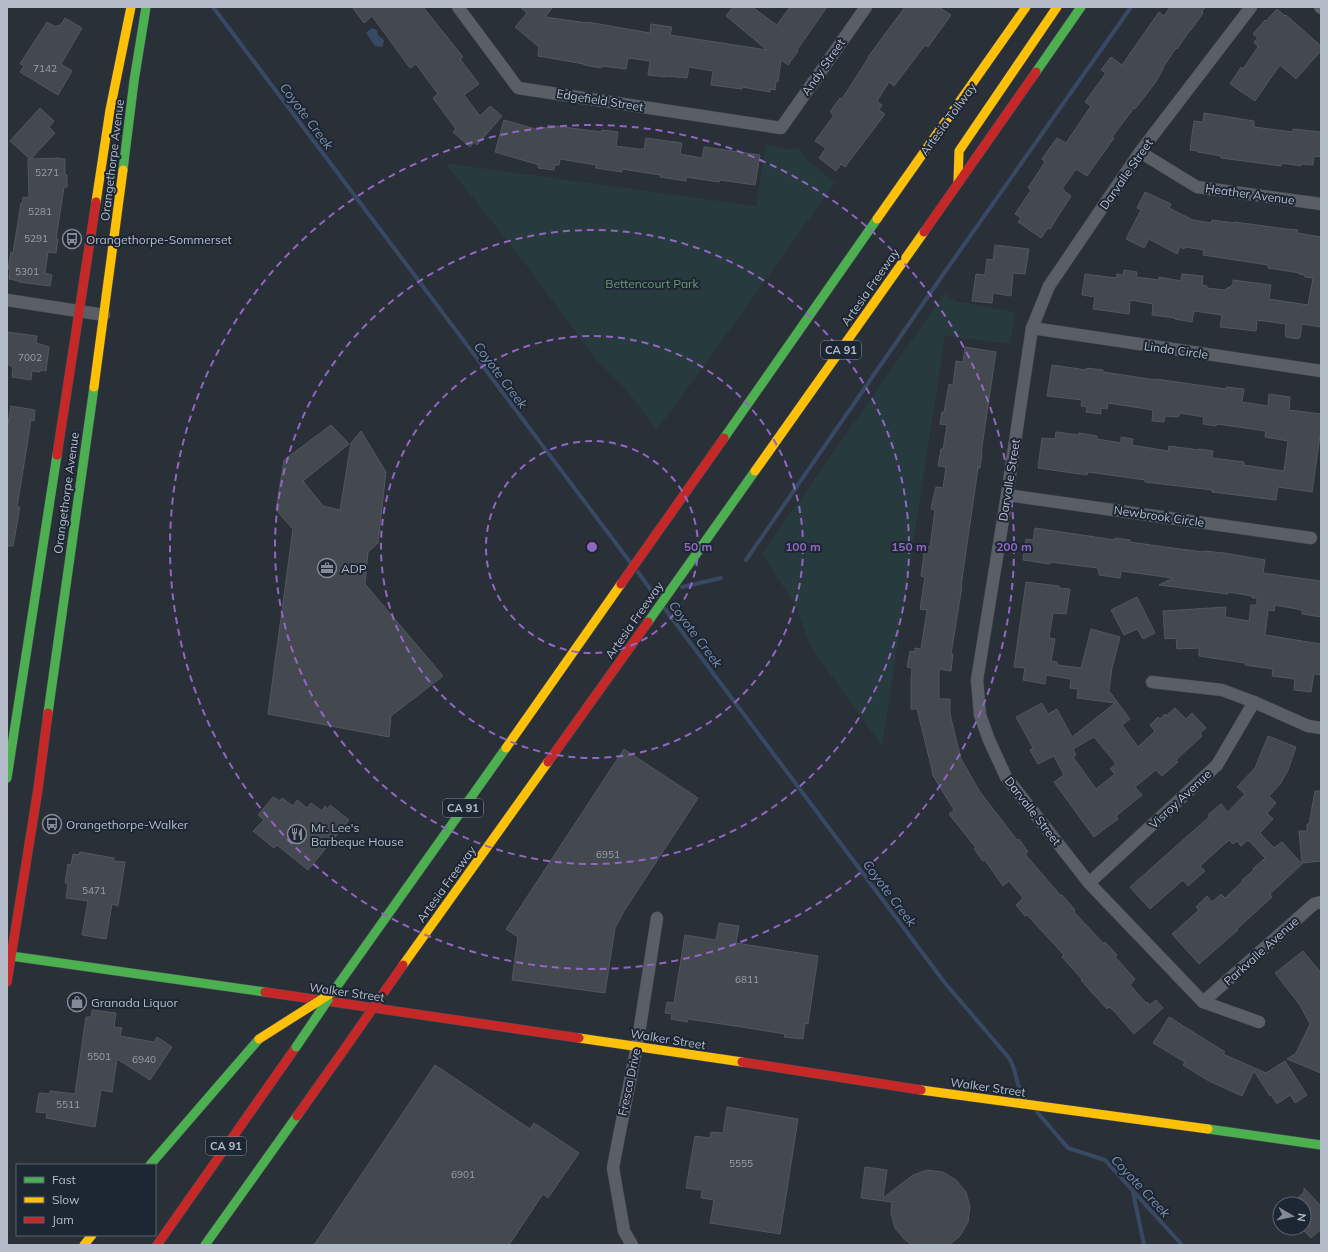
<svg xmlns="http://www.w3.org/2000/svg" width="1328" height="1252" viewBox="0 0 1328 1252" font-family="Mulish,sans-serif">
<rect width="100%" height="100%" fill="#2a3038"/>
<g fill="#273a3e">
<polygon points="766,144 786,149 799,148 804,157 835,183 672,410 656,429 625,388 595,358 515,250 445,163 756,206"/>
<polygon points="945,293 955,301 1015,312 1010,344 945,336 882,746 811,647 797,608 762,554"/>
</g>
<polygon fill="#384963" points="372,28 377,30 378,35 384,40 383,46 380,47 375,46 366,33"/>
<g fill="none" stroke-linecap="round" stroke-linejoin="round">
<g stroke="#384963" stroke-width="4">
<polyline points="213,7 630,562"/>
<polyline points="746,560 940,279 1131,7"/>
<polyline points="638,572 656,597"/>
<polyline points="682,587 721,578"/>
<path d="M665 609 945 983 1009 1058C1018 1072 1015 1087 1025 1099"/>
<polyline points="1037,1112 1068,1148 1105,1160 1182,1245"/>
<polyline points="1133,1192 1144,1245"/>
</g>
</g>
<g fill="#444950" stroke="#52575f" fill-rule="evenodd">
<polygon points="352,7 423,7 463,57 460,59 479,84 464,95 480,116 490,106 502,116 477,145 474,142 470,147 453,132 456,129 433,98 438,94 416,64 410,68 372,16 364,23"/>
<polygon points="520,7 553,7 545,17 587,23 588,22 650,33 651,24 672,27 670,35 767,50 726,16 733,7 752,7 777,25 790,7 827,7 797,50 798,51 788,65 781,60 778,82 776,81 775,90 770,89 770,92 742,87 742,89 711,85 713,71 689,67 687,78 665,76 665,77 648,75 650,61 628,58 626,69 602,66 601,68 584,65 584,64 538,56 539,47 515,27 527,13"/>
<polygon points="905,7 939,7 951,15 928,47 925,45 894,86 889,82 877,101 882,105 879,110 885,114 845,167 841,164 836,171 819,158 826,148 815,141 834,115 830,112 840,98 842,99 869,57 868,57"/>
<polygon points="1170,7 1205,7 1202,12 1203,13 1191,30 1190,30 1177,49 1176,48 1162,69 1163,69 1155,83 1135,109 1134,108 1112,137 1114,138 1087,176 1076,169 1062,189 1071,196 1050,229 1048,228 1041,238 1018,222 1021,218 1015,214 1031,190 1028,188 1045,162 1042,159 1057,138 1066,143 1091,106 1085,102 1106,73 1101,70 1111,57 1122,65 1159,12 1164,16"/>
<polygon points="1277,9 1285,16 1286,15 1321,46 1321,51 1296,79 1280,65 1255,101 1230,84 1241,67 1243,69 1258,47 1254,42 1258,38 1253,34 1265,20 1266,21"/>
<polygon points="65,18 82,28 61,64 72,71 58,95 20,72 24,66 20,64 47,22 56,27 58,25 60,26"/>
<polygon points="40,108 54,121 49,127 55,133 31,159 60,158 60,159 65,159 65,175 67,175 67,187 64,187 56,239 58,239 56,253 48,252 45,273 52,275 50,286 19,282 19,281 9,279 10,269 8,269 11,252 13,253 21,203 22,204 23,197 29,198 28,159 30,159 10,141"/>
<polygon points="1204,113 1254,121 1254,127 1293,132 1293,129 1321,132 1321,157 1314,156 1313,165 1301,164 1301,166 1282,163 1281,166 1221,158 1221,156 1198,152 1198,151 1190,150 1194,121 1203,122"/>
<polygon points="504,120 539,130 539,127 547,128 548,125 601,132 602,130 618,132 616,146 638,149 644,149 646,138 682,143 680,154 702,158 704,147 760,155 755,185 720,180 719,182 686,177 686,181 660,177 660,175 622,169 622,172 596,168 596,165 560,159 559,165 555,165 554,170 538,168 539,165 495,152"/>
<polygon points="1145,192 1171,204 1169,208 1193,220 1211,223 1212,220 1234,223 1235,222 1286,229 1298,230 1297,233 1321,237 1321,327 1302,324 1300,338 1298,337 1298,339 1286,337 1286,335 1285,335 1286,324 1257,320 1256,331 1220,327 1222,315 1194,311 1192,322 1175,319 1175,318 1152,315 1153,304 1130,300 1129,314 1093,309 1095,297 1082,295 1085,274 1116,278 1117,274 1123,275 1124,270 1137,272 1136,277 1159,280 1159,277 1181,281 1182,274 1203,276 1202,285 1207,286 1207,288 1224,290 1233,285 1233,280 1271,285 1269,299 1308,305 1313,278 1305,277 1305,275 1299,274 1300,273 1268,268 1268,265 1203,255 1204,250 1185,247 1184,249 1180,247 1177,254 1149,239 1144,248 1126,239 1141,210 1137,208"/>
<polygon points="995,245 1029,249 1025,274 1013,273 1011,296 993,293 992,303 972,301 976,274 985,275 987,259 993,260"/>
<polygon points="7,332 37,336 36,343 49,347 46,371 40,370 40,372 32,371 31,380 12,377 13,367 7,364"/>
<polygon points="965,347 996,352 981,453 982,453 980,468 978,468 961,586 962,586 951,654 953,654 951,671 939,669 939,699 950,699 950,714 961,759 980,792 1017,840 1019,839 1028,852 1025,854 1061,896 1062,895 1075,910 1074,912 1104,944 1105,942 1117,955 1115,957 1135,979 1130,985 1146,1003 1147,1002 1150,1005 1156,1000 1163,1008 1134,1034 1114,1011 1109,1007 1107,1009 1093,994 1081,980 1082,979 1062,957 1064,955 1027,915 1025,916 1016,905 1023,898 1009,881 1003,886 985,860 983,861 974,849 976,848 949,814 954,810 932,774 933,774 917,709 911,709 911,679 912,668 907,667 910,651 915,652 915,648 921,649 927,610 920,609 925,577 921,576 925,546 930,547 935,510 931,509 933,499 936,487 943,488 946,467 938,466 941,449 943,449 947,425 940,424 940,423 942,412 944,412 949,384 953,385 956,361 963,362"/>
<polygon points="1052,365 1086,370 1087,368 1103,370 1103,372 1156,380 1156,379 1226,389 1226,387 1244,389 1242,402 1268,406 1269,394 1290,397 1289,410 1321,414 1321,429 1312,492 1278,487 1276,500 1212,492 1212,490 1145,482 1145,480 1088,472 1087,475 1038,468 1042,438 1055,439 1056,432 1079,435 1079,433 1097,436 1097,439 1121,443 1121,437 1133,439 1132,445 1168,451 1169,446 1199,450 1199,449 1213,451 1212,458 1244,462 1244,465 1284,471 1288,441 1265,437 1266,431 1217,424 1216,426 1203,424 1204,417 1180,413 1178,417 1165,416 1164,422 1152,421 1153,410 1108,403 1107,409 1101,408 1101,414 1086,412 1087,407 1081,406 1082,400 1047,396"/>
<polygon points="11,406 35,410 34,421 31,420 25,458 17,507 20,507 13,546 7,546 7,429"/>
<polygon points="331,425 349,444 303,481 323,506 340,510 351,443 361,431 386,472 378,543 368,552 365,584 443,676 391,716 389,737 268,714 293,529 276,510 284,460"/>
<polygon points="1035,528 1115,540 1115,538 1130,540 1130,542 1165,547 1204,552 1204,551 1224,553 1265,560 1263,573 1321,581 1321,617 1302,614 1302,610 1275,605 1274,611 1268,610 1265,635 1321,644 1321,675 1314,674 1311,692 1294,690 1295,679 1272,676 1273,669 1245,665 1245,663 1199,656 1199,648 1177,649 1176,638 1165,639 1163,611 1226,607 1225,617 1249,621 1251,605 1257,605 1257,598 1252,598 1252,596 1228,592 1228,594 1159,585 1173,578 1121,571 1120,578 1099,575 1098,568 1050,562 1050,564 1023,560 1026,539 1033,540"/>
<path d="M1026 582 1059 586V588L1070 589 1066 614 1053 613 1049 638 1055 639 1051 661 1057 662V665L1081 668 1091 629 1120 637 1112 668 1109 691 1130 719 1122 725 1138 747 1155 731 1150 725 1158 717 1160 719 1165 714 1166 716 1175 708 1186 719 1192 713 1206 728 1200 733 1202 736 1176 760 1178 762 1162 776 1156 770 1135 787 1142 795 1116 816 1118 819 1094 837 1054 782 1064 775 1054 756 1038 764 1030 750 1033 748 1016 717 1042 703 1048 714 1057 709 1072 737 1115 703 1077 698 1078 689 1070 688 1071 679 1046 675 1045 684 1023 680 1025 668 1014 667ZM1094 737 1116 764 1110 769 1115 774 1096 789 1073 757 1076 755 1073 749Z"/>
<polygon points="1137,597 1155,633 1143,639 1137,629 1124,635 1111,610"/>
<polygon points="1268,736 1296,747 1288,770 1281,783 1269,796 1276,803 1267,813 1273,819 1260,833 1274,848 1282,842 1302,864 1270,894 1272,897 1237,929 1238,930 1199,964 1172,934 1199,910 1196,907 1207,896 1212,902 1221,894 1225,898 1243,881 1242,880 1254,870 1253,869 1265,858 1248,840 1241,846 1237,841 1233,844 1229,840 1200,866 1205,871 1188,886 1183,880 1150,909 1130,887 1209,817 1208,815 1221,804 1228,812 1245,794 1237,787 1255,768"/>
<polygon points="624,749 698,798 624,911 615,928 605,993 512,980 518,937 506,929"/>
<polygon points="1315,791 1321,791 1321,861 1302,863 1299,831 1307,831 1307,824 1309,824"/>
<polygon points="273,797 280,801 282,798 293,806 297,800 307,808 311,803 322,811 325,806 328,809 330,805 349,820 308,870 277,845 274,848 253,831 264,820 258,815"/>
<polygon points="80,852 114,858 114,861 125,862 118,906 112,904 106,939 82,935 88,901 66,898 68,883 65,883 68,864 71,865 73,854 79,855"/>
<polygon points="719,923 739,926 736,943 818,956 808,1024 805,1023 803,1039 784,1037 785,1034 742,1027 688,1019 687,1022 671,1019 672,1014 665,1013 667,1002 674,1003 685,935 716,940"/>
<polygon points="1303,951 1321,973 1321,1073 1287,1059 1296,1053 1310,1024 1300,1005 1275,973"/>
<polygon points="92,1010 116,1013 114,1027 122,1028 120,1036 154,1042 157,1037 172,1047 150,1080 117,1059 112,1092 101,1090 95,1127 46,1118 47,1113 36,1112 39,1093 50,1094 50,1091 75,1094 86,1017 91,1017"/>
<polygon points="1169,1017 1225,1052 1223,1054 1266,1073 1285,1061 1307,1095 1295,1103 1290,1095 1277,1104 1271,1095 1270,1096 1254,1071 1242,1096 1209,1081 1183,1065 1185,1062 1153,1043"/>
<polygon points="435,1065 530,1129 534,1123 579,1153 548,1198 543,1194 509,1245 314,1245"/>
<polygon points="727,1107 798,1119 780,1234 710,1223 714,1200 701,1198 702,1190 686,1188 695,1136 710,1138 711,1132 723,1133"/>
<polygon points="865,1167 887,1170 883,1198 913,1175 927,1170 943,1172 956,1180 966,1192 970,1207 968,1222 960,1236 949,1245 913,1245 905,1240 895,1228 891,1213 892,1202 861,1198"/>
<polygon points="1304,1188 1321,1206 1321,1229 1311,1238 1304,1231 1304,1204 1292,1204 1304,1192"/>
</g>
<g fill="none" stroke-linecap="round" stroke-linejoin="round">
<defs>
<g id="street">
<polyline points="458,7 518,88 781,128 866,7"/>
<polyline points="1251,7 1140,152 1049,286 1032,328 1007,495 977,680 980,715 989,740 1006,777 1089,883 1203,1002 1259,1022"/>
<polyline points="1320,7 1321,8"/>
<polyline points="1140,152 1197,187 1321,204"/>
<polyline points="7,300 104,315"/>
<polyline points="1032,328 1321,371"/>
<polyline points="1007,495 1311,538"/>
<polyline points="1152,682 1222,690 1254,702 1308,726 1321,728"/>
<polyline points="1089,883 1217,765 1254,702"/>
<polyline points="1203,1002 1314,904 1321,902"/>
<polyline points="632,1245 624,1231 613,1168 619,1136 637,1046 657,918"/>
</g>
<g id="fast">
<polyline points="1036,72 1081,7"/>
<polyline points="123,170 134,81 146,7"/>
<polyline points="724,438 877,219"/>
<polyline points="648,622 755,471"/>
<polyline points="48,713 94,387"/>
<polyline points="7,778 57,455"/>
<polyline points="7,954 11,956 265,992"/>
<polyline points="333,992 506,748"/>
<polyline points="1208,1129 1321,1145"/>
<polyline points="150,1165 259,1039"/>
<polyline points="205,1245 297,1116"/>
</g>
<g id="slow">
<polyline points="958,183 959,151 1057,7"/>
<polyline points="96,202 110,110 131,7"/>
<polyline points="877,219 1026,7"/>
<polyline points="94,387 123,170"/>
<polyline points="755,471 924,232"/>
<polyline points="506,748 621,584"/>
<polyline points="403,965 548,762"/>
<polyline points="579,1038 742,1062"/>
<polyline points="921,1090 1208,1129"/>
<polyline points="84,1245 92,1235"/>
</g>
<g id="jam">
<polyline points="924,232 1036,72"/>
<polyline points="57,455 96,202"/>
<polyline points="621,584 724,438"/>
<polyline points="548,762 648,622"/>
<polyline points="7,982 38,789 48,713"/>
<polyline points="265,992 579,1038"/>
<polyline points="742,1062 921,1090"/>
<polyline points="297,1116 341,1054"/>
<polyline points="157,1245 296,1047"/>
</g>
</defs>
<use href="#street" stroke="#484c53" stroke-width="13"/>
<use href="#fast" stroke="#484c53" stroke-width="10"/>
<use href="#slow" stroke="#484c53" stroke-width="10"/>
<use href="#jam" stroke="#484c53" stroke-width="10"/>
<use href="#street" stroke="#5a5e66" stroke-width="12"/>
<use href="#fast" stroke="#4caf50" stroke-width="9"/>
<use href="#slow" stroke="#ffc107" stroke-width="9"/>
<use href="#jam" stroke="#c62828" stroke-width="9"/>
<defs>
<polyline id="fast-bridge" points="296,1047 328,1000"/>
<polyline id="slow-bridge" points="259,1039 333,992"/>
<polyline id="jam-bridge" points="341,1054 403,965"/>
</defs>
<use href="#fast-bridge" stroke="#474c53" stroke-width="10" stroke-linecap="butt"/>
<use href="#slow-bridge" stroke="#474c53" stroke-width="10" stroke-linecap="butt"/>
<use href="#jam-bridge" stroke="#474c53" stroke-width="10" stroke-linecap="butt"/>
<use href="#fast-bridge" stroke="#4caf50" stroke-width="9"/>
<use href="#slow-bridge" stroke="#ffc107" stroke-width="9"/>
<use href="#jam-bridge" stroke="#c62828" stroke-width="9"/>
</g>
<g fill="none" stroke="#9266c3" stroke-width="2" stroke-dasharray="7 5">
<circle cx="592" cy="547" r="106"/>
<circle cx="592" cy="547" r="211"/>
<circle cx="592" cy="547" r="317"/>
<circle cx="592" cy="547" r="422"/>
</g>
<defs>
<symbol id="bus-ring" viewBox="-11 -11 22 22"><circle r="9.5" fill="#1d2633" stroke="#848b96" stroke-width="1.5"/><path d="M-5-6H5V4H4V6H2V4H-2V6H-4V4H-5ZM-3.5-4V0h7V-4ZM-3.5 1.2v1.5H-2V1.2ZM2 1.2v1.5H3.5V1.2Z" fill="#848b96"/></symbol>
<symbol id="office-ring" viewBox="-11 -11 22 22"><circle r="9.5" fill="#1d2633" stroke="#848b96" stroke-width="1.5"/><path d="M-6-3h4V-5.5h4V-3h4V5H-6ZM-1-4.5V-3h2v-1.5ZM-6 0V1H6V0Z" fill="#848b96"/></symbol>
<symbol id="restaurant-ring" viewBox="-11 -11 22 22"><circle r="9.5" fill="#1d2633" stroke="#848b96" stroke-width="1.5"/><path d="M-5-6h1v4h1v-4h1v4h1v-4h1v5L-1.5 .5V6h-2V.5L-5-1ZM5-6V6H3V1.5H1.5Q1.5-4 5-6Z" fill="#848b96"/></symbol>
<symbol id="shop-ring" viewBox="-11 -11 22 22"><circle r="9.5" fill="#1d2633" stroke="#848b96" stroke-width="1.5"/><path d="M-5-2.5h2.3a2.7 3.5 0 0 1 5.4 0H5L5.5 6h-11ZM-1.5-2.5h3a1.5 2.3 0 0 0-3 0Z" fill="#848b96"/></symbol>
</defs>
<g fill-rule="evenodd">
<use href="#bus-ring" x="61" y="228" width="22" height="22"/>
<use href="#office-ring" x="316" y="557" width="22" height="22"/>
<use href="#bus-ring" x="41" y="813" width="22" height="22"/>
<use href="#restaurant-ring" x="286" y="823" width="22" height="22"/>
<use href="#shop-ring" x="66" y="991" width="22" height="22"/>
</g>
<g text-anchor="middle" dominant-baseline="central" stroke-width="4" stroke-linejoin="round" paint-order="stroke">
<g font-size="10" fill="#989fab">
<text x="45" y="68">7142</text>
<text x="47" y="172">5271</text>
<text x="40" y="211">5281</text>
<text x="36" y="238">5291</text>
<text x="27" y="271">5301</text>
<text x="30" y="357">7002</text>
<text x="608" y="854">6951</text>
<text x="94" y="890">5471</text>
<text x="747" y="979">6811</text>
<text x="99" y="1056">5501</text>
<text x="144" y="1059">6940</text>
<text x="68" y="1104">5511</text>
<text x="741" y="1163">5555</text>
<text x="463" y="1174">6901</text>
</g>
<g fill="#1d2633" stroke="#878f9c" stroke-width="1">
<rect x="821" y="341" width="40" height="18" rx="3"/>
<rect x="443" y="799" width="40" height="18" rx="3"/>
<rect x="206" y="1137" width="40" height="18" rx="3"/>
</g>
<g font-size="11" font-weight="bold" fill="#b4bcc9">
<text x="841" y="350">CA 91</text>
<text x="463" y="808">CA 91</text>
<text x="226" y="1146">CA 91</text>
</g>
<g font-size="12" fill="#b4bcc9" stroke="#1d2633">
<text transform="translate(823 67) rotate(-55)">Andy Street</text>
<text transform="translate(600 100) rotate(9)">Edgefield Street</text>
<text transform="translate(948 119) rotate(-54)">Artesia Tollway</text>
<text transform="translate(112 160) rotate(-83)">Orangethorpe Avenue</text>
<text transform="translate(1126 174) rotate(-55)">Darvalle Street</text>
<text transform="translate(1250 194) rotate(8)">Heather Avenue</text>
<text transform="translate(870 287) rotate(-55)">Artesia Freeway</text>
<text transform="translate(1176 350) rotate(8)">Linda Circle</text>
<text transform="translate(1009 480) rotate(-81)">Darvalle Street</text>
<text transform="translate(66 493) rotate(-82)">Orangethorpe Avenue</text>
<text transform="translate(1159 516) rotate(8)">Newbrook Circle</text>
<text transform="translate(634 620) rotate(-55)">Artesia Freeway</text>
<text transform="translate(1180 799) rotate(-43)">Visroy Avenue</text>
<text transform="translate(1033 811) rotate(52)">Darvalle Street</text>
<text transform="translate(446 884) rotate(-54)">Artesia Freeway</text>
<text transform="translate(1261 951) rotate(-42)">Parkvalle Avenue</text>
<text transform="translate(347 992) rotate(8)">Walker Street</text>
<text transform="translate(668 1039) rotate(9)">Walker Street</text>
<text transform="translate(629 1082) rotate(-78)">Fresca Drive</text>
<text transform="translate(988 1087) rotate(8)">Walker Street</text>
</g>
<g font-size="12" fill="#b4bcc9" stroke="#1d2633" text-anchor="start">
<text x="86" y="239">Orangethorpe-Sommerset</text>
<text x="341" y="568">ADP</text>
<text x="66" y="824">Orangethorpe-Walker</text>
<text x="311" y="827">Mr. Lee's<tspan x="311" dy="14">Barbeque House</tspan></text>
<text x="91" y="1002">Granada Liquor</text>
</g>
<g font-size="12" fill="#6b9a76" stroke="#1d2633">
<text x="652" y="283">Bettencourt Park</text>
</g>
<g font-size="13" font-style="italic" fill="#7c92b1" stroke="#1d2633">
<text transform="translate(307 116) rotate(53)">Coyote Creek</text>
<text transform="translate(501 375) rotate(53)">Coyote Creek</text>
<text transform="translate(696 634) rotate(53)">Coyote Creek</text>
<text transform="translate(890 893) rotate(53)">Coyote Creek</text>
<text transform="translate(1141 1186) rotate(47)">Coyote Creek</text>
</g>
</g>
<circle cx="592" cy="547" r="6" fill="#9266c3" stroke="#1d2633" stroke-width="2"/>
<g font-size="12" text-anchor="middle" font-weight="bold" fill="#9266c3" stroke="#1d2633" stroke-width="4" stroke-linejoin="round" paint-order="stroke">
<text x="698" y="551">50 m</text>
<text x="803" y="551">100 m</text>
<text x="909" y="551">150 m</text>
<text x="1014" y="551">200 m</text>
</g>
<rect width="1328" height="1252" fill="none" stroke="#b4bcc9" stroke-width="16"/>
<rect x="16" y="1164" width="140" height="72" fill="#1d2633" stroke="#59626f"/>
<rect x="24" y="1177" width="20" height="6" fill="#4caf50" stroke="#59626f"/>
<text x="52" y="1184" font-size="12" fill="#b4bcc9">Fast</text>
<rect x="24" y="1197" width="20" height="6" fill="#ffc107" stroke="#59626f"/>
<text x="52" y="1204" font-size="12" fill="#b4bcc9">Slow</text>
<rect x="24" y="1217" width="20" height="6" fill="#c62828" stroke="#59626f"/>
<text x="52" y="1224" font-size="12" fill="#b4bcc9">Jam</text>
<g transform="translate(1292 1216) rotate(99)"><circle r="19" fill="#1d2633" stroke="#59626f"/>
<path d="M0-3L7 15L0 10L-7 15Z" fill="#848b96"/>
<text y="-6" font-size="11" font-weight="bold" text-anchor="middle" fill="#b4bcc9">N</text>
</g>
</svg>
